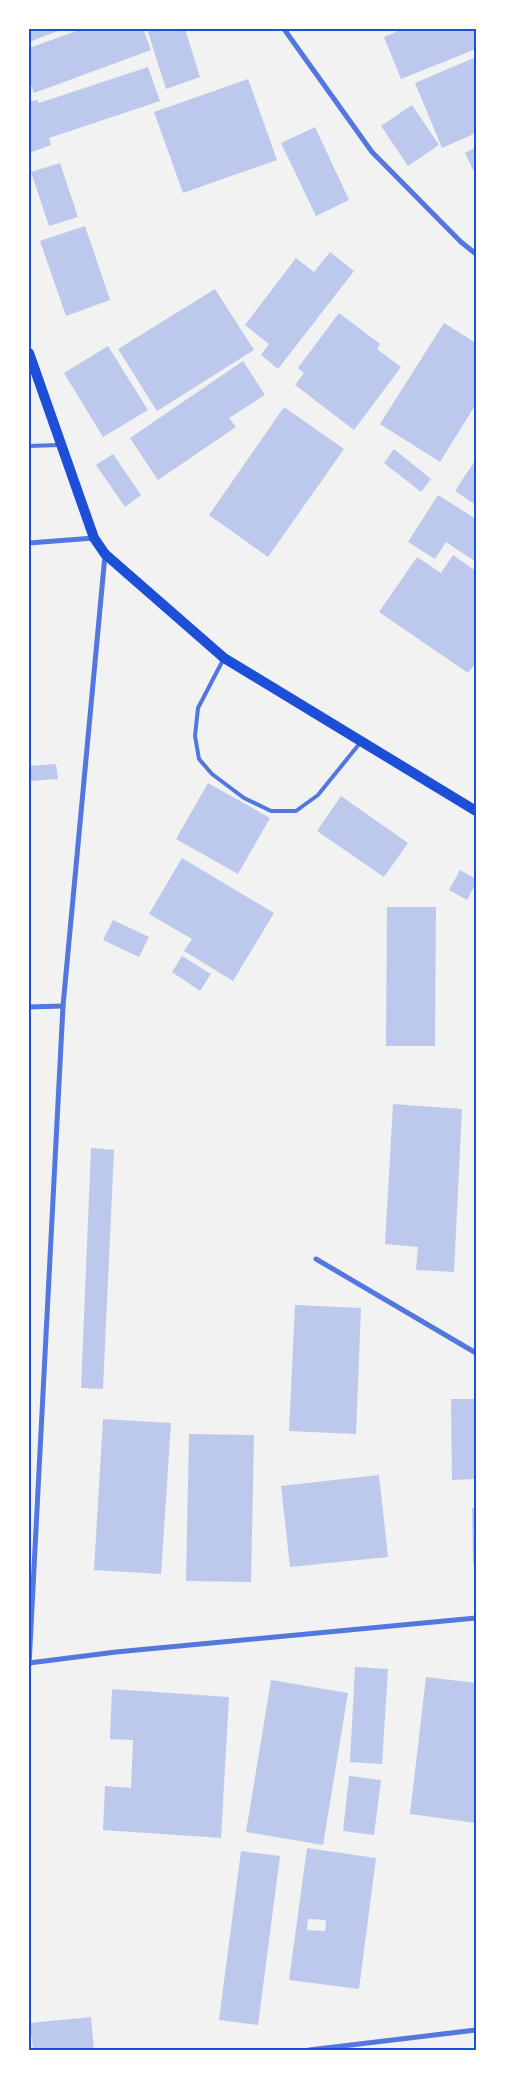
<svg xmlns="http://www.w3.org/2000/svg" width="505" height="2079" viewBox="0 0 505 2079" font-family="'Sofia Sans Condensed',sans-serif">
<rect width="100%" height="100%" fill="#f2f2f2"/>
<g fill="#bdc9ec" fill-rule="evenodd">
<polygon points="29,29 63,29 29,42"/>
<polygon points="82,29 143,29 151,50 34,93 29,80 29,48"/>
<polygon points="157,29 185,29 200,77 166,89 148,32"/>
<polygon points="403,29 476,29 476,49 401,79 384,37"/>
<polygon points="476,57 476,133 442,148 415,83"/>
<polygon points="148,67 160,101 49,138 51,145 29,153 29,102 37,100 39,103"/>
<polygon points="248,79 277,160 183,193 154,112"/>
<polygon points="412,105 439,145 408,166 381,126"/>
<polygon points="315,127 349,200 316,216 281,143"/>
<polygon points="476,147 476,176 465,153"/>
<polygon points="60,163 78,217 49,226 31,172"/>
<polygon points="85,226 110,300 66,316 40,241"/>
<polygon points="330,252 354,271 278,369 261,355 269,344 245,325 296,258 314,272"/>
<polygon points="215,289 254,350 157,411 118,349"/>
<polygon points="339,313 380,344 377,349 401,367 354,430 295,385 304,373 298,368"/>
<polygon points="444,323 476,343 476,404 440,462 380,424"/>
<polygon points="108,346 148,410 103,437 64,373"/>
<polygon points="243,361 265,395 229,418 236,427 158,480 130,438"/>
<polygon points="284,407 344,449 268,557 209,515"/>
<polygon points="394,449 431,479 421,492 384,463"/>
<polygon points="113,454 141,495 125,507 96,465"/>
<polygon points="476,459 476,505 455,491"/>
<polygon points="438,495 476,519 476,562 446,542 435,559 408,542"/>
<polygon points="453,555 476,571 476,662 468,673 379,612 417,557 441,573"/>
<polygon points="56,764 58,779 29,781 29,766"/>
<polygon points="208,783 270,818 238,874 176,839"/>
<polygon points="341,796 408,843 384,877 317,831"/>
<polygon points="182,858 274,913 233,981 184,951 192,939 149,914"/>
<polygon points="460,870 476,879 476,883 467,900 449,890"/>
<polygon points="387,907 436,907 435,1046 386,1046"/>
<polygon points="113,920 149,937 139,957 103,940"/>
<polygon points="182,956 211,974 200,991 172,972"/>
<polygon points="393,1104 462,1109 454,1272 416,1270 418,1247 385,1244"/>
<polygon points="91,1148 114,1150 103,1389 81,1388"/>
<polygon points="295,1305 361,1308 356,1434 289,1431"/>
<polygon points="451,1399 476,1399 476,1479 452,1480"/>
<polygon points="103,1419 171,1423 161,1574 94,1570"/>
<polygon points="189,1434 254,1435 251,1582 186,1581"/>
<polygon points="379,1475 388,1557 290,1567 281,1486"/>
<polygon points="472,1508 476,1508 476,1564 473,1564"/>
<polygon points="355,1667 388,1669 382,1764 350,1762"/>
<polygon points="426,1677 476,1683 476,1823 410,1814"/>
<polygon points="271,1680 348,1693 323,1845 246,1832"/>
<polygon points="112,1689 229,1697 221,1838 103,1830 105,1786 131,1788 133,1740 110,1739"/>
<polygon points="349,1776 381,1780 374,1835 343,1831"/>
<path d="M307 1848 376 1858 359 1989 289 1980ZM308 1919 326 1920 325 1931 307 1930Z"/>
<polygon points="241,1851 280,1856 258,2025 219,2020"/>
<polygon points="91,2017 94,2050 33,2050 30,2023"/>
</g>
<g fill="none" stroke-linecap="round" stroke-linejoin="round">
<g stroke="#5277de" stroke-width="4">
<polyline points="29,446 59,445"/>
<polyline points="223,660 198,708 195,736 199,759 212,774 244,798 271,811 296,811 318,795 360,743"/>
</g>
<g stroke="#5277de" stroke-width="5">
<polyline points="284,29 372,152 461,242 476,254"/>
<polyline points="29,543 94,538"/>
<polyline points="29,1007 63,1006"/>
<polyline points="316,1259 476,1353"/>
<polyline points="29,1663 116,1652 476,1618"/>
<polyline points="29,1665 63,1006 105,555"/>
<polyline points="309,2050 476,2030"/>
</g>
<polyline stroke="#1d4ed8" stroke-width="10" points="29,353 94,538 105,554 224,658 476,811"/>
</g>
<rect width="505" height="2079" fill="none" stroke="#ffffff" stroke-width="60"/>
<rect x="30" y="30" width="445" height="2019" fill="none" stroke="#1d4ed8" stroke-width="2"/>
</svg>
